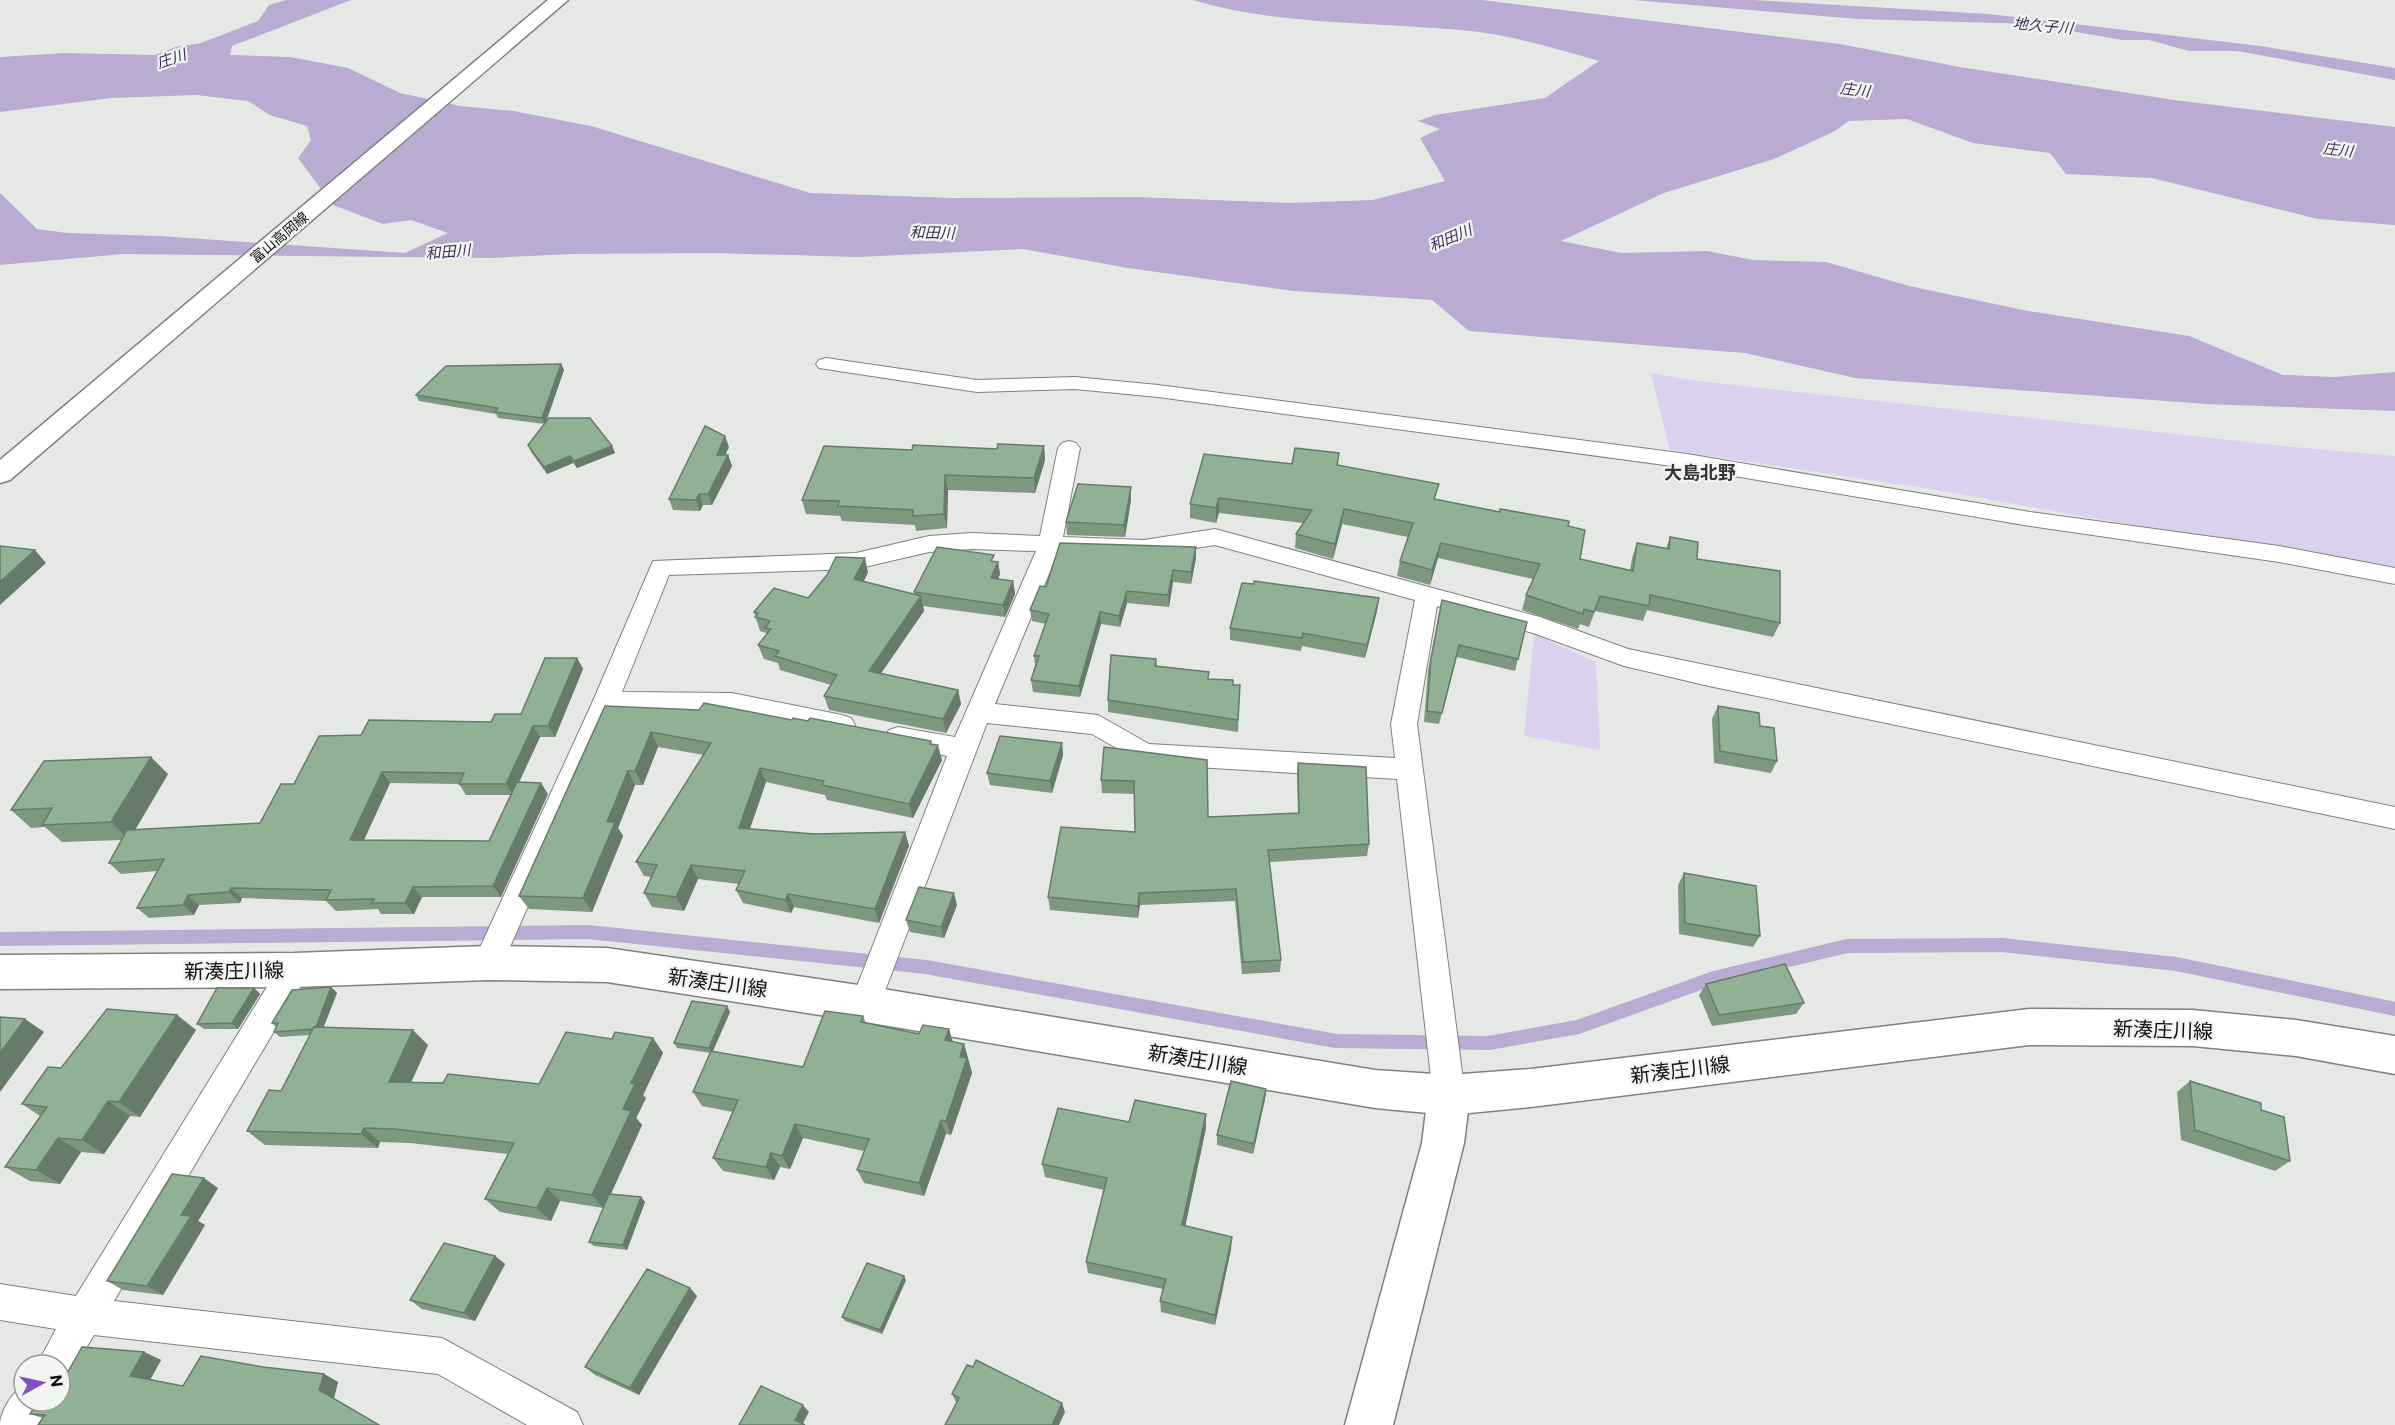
<svg xmlns="http://www.w3.org/2000/svg" width="2395" height="1425" viewBox="0 0 2395 1425" font-family="Commissioner,'Noto Sans JP',sans-serif">
<rect width="100%" height="100%" fill="#e5e8e5"/>
<g fill="#dbd1ef">
<polygon points="1651,373 1689,380 2293,447 2395,456 2395,572 1930,489 1670,450"/>
<polygon points="1534,634 1596,662 1600,750 1524,736"/>
</g>
<g fill="#b9abd1">
<path d="M286 0H351L232 46 230 55 290 57 348 68 400 93 460 106 513 111 591 126 810 193 954 198 1136 197 1290 203 1373 200 1445 181 1420 138 1440 129 1418 121 1435 115 1545 98 1599 61C1553 48 1509 34 1461 30 1376 22 1274 25 1193 0H1482L1840 44 1960 67 2174 100 2395 127V225L2318 219 2152 178 2066 174 2050 153 1973 143 1907 119 1849 121 1835 131 1774 159 1664 193 1561 241 1621 253 1707 251 1753 260 1826 262 1909 286 2028 311 2189 336 2283 375 2334 377 2395 372V411L2206 404 1855 378 1745 353 1469 331 1432 300 1294 291 1128 268 1023 249 858 257 714 253 571 254 490 258 123 254 0 265V193L37 229 67 233 160 236 405 253 448 233 411 220 383 224 333 205 298 158 311 140 307 126 270 115 248 101 196 95 111 98 0 112V57L65 53 155 55 176 47 201 43 258 21 269 5Z"/>
<polygon points="1633,0 1753,0 1989,14 2260,46 2395,68 2395,80 2237,51 2189,51 2149,40 2122,40 2031,24 1858,19"/>
</g>
<g fill="none" stroke-linecap="round" stroke-linejoin="round">
<polyline stroke="#b9abd1" stroke-width="14" points="0,939 588,932 926,967 1336,1041 1489,1043 1578,1027 1714,978 1847,946 2002,945 2176,964 2395,1009"/>
<defs>
<g id="street">
<polygon points="826,358 977,380 1075,377 1158,385 1687,454 2030,512 2279,546 2395,568 2395,584 2279,562 2030,526 1687,468 1158,397 1075,389 977,392 819,368 816,364 819,360"/>
<path d="M1069 441 1076 443 1080 448 1063 537 1144 540 1215 529 1540 617 1628 649 2395 807V829L1709 686 1624 666 1533 633 1437 606 1417 724 1465 1095 1460 1106 1449 1110 1438 1106 1433 1095 1397 779 1144 764 1092 734 987 723 880 1004 876 1014 865 1018 854 1014 850 1004 947 756 889 744 885 737 889 730 898 727 955 737 1036 551 971 549 929 552 856 569 669 575 622 692 732 693 842 715 851 718 855 725 851 732 842 735 732 713 614 711 499 972 488 976 477 972 473 963 593 701 653 561 856 553 929 536 971 533 1040 536 1058 448 1062 443ZM1215 545 1415 600 1391 724 1395 758 1149 744 1098 715 995 704 1058 552 1144 556Z"/>
<polygon points="294,957 305,961 309,970 305,979 114,1301 442,1338 577,1412 583,1425 527,1425 438,1374 94,1335 68,1378 60,1381 60,1365 37,1365 56,1329 0,1320 0,1284 76,1296 283,961"/>
<path d="M24 1386V1401H51L38 1425H0C0 1413 12 1391 24 1386Z"/>
</g>
<polygon id="secondary" points="1449,1075 1464,1081 1470,1095 1464,1143 1393,1425 1345,1425 1422,1143 1428,1095 1434,1081"/>
<g id="primary">
<polygon points="548,0 568,0 10,480 0,483 0,460"/>
<polygon points="488,946 607,948 865,986 1375,1070 1449,1075 1531,1069 2029,1009 2193,1010 2296,1020 2395,1036 2395,1074 2296,1056 2193,1046 2029,1045 1531,1107 1449,1115 1375,1108 865,1022 607,982 488,980 294,987 0,989 0,955 294,953"/>
</g>
</defs>
<use href="#street" stroke="#7e817e" stroke-width="2"/>
<use href="#secondary" stroke="#7e817e" stroke-width="3"/>
<use href="#primary" stroke="#7e817e" stroke-width="3"/>
<use href="#street" fill="#fff" fill-rule="evenodd"/>
<use href="#secondary" fill="#fff" fill-rule="evenodd"/>
<use href="#primary" fill="#fff" fill-rule="evenodd"/>
</g>
<g fill="#7d987f" fill-rule="evenodd">
<polygon points="561,364 564,370 546,421 612,446 615,453 577,468 573,463 547,474 531,452 528,445 544,424 498,418 496,414 419,401 416,395"/>
<polygon points="1044,446 1045,460 1035,493 948,490 947,528 916,531 915,525 842,521 840,516 806,514 802,500 912,450 997,449"/>
<polygon points="729,447 725,455 728,455 732,466 712,505 703,505 700,511 673,510 669,499"/>
<polygon points="1339,453 1338,465 1436,499 1568,526 1580,559 1630,570 1632,558 1637,543 1666,549 1670,537 1697,559 1780,623 1773,637 1647,610 1643,621 1595,611 1589,627 1580,624 1578,629 1522,610 1526,595 1533,579 1438,558 1430,585 1397,576 1400,561 1408,537 1342,524 1333,559 1295,548 1296,534 1303,523 1219,513 1216,523 1190,518 1190,504 1292,464"/>
<polygon points="1131,487 1131,500 1125,537 1067,535 1066,522"/>
<polygon points="1196,547 1196,558 1191,584 1173,582 1169,607 1127,603 1120,627 1101,624 1080,697 1033,692 1031,680 1035,666 1034,656 1046,624 1032,621 1030,610 1046,587"/>
<polygon points="995,561 998,562 1000,574 998,579 1013,581 1015,594 1005,617 923,606 924,611 881,673 958,690 961,704 946,733 829,710 824,696 831,685 780,670 778,663 764,659 758,645 767,635 766,633 760,631 754,612 808,598 868,572 864,581 915,595 914,592"/>
<polygon points="1379,598 1377,611 1365,658 1302,646 1301,651 1230,640 1230,628"/>
<polygon points="1442,600 1527,622 1515,671 1457,657 1439,724 1424,722 1428,670"/>
<path d="M577 658 583 669 555 737H540L519 782 548 794 501 897H422L414 914H381L378 909 336 911 326 901 242 898 240 903 199 905 194 915 149 918 137 908 157 871 121 874 109 863 122 840 62 842 45 827 31 828 11 810 168 774 135 830 260 823 294 784 361 735 491 722 521 714ZM390 783 459 784 466 795H511L489 841 364 840Z"/>
<polygon points="1156,659 1157,666 1209,679 1233,680 1233,685 1240,685 1238,732 1108,712 1108,700"/>
<polygon points="605,706 792,720 932,744 942,760 913,818 827,800 825,795 766,782 750,829 814,834 905,832 909,846 879,923 794,907 791,913 743,903 736,890 739,884 698,879 684,911 652,907 644,893 651,877 644,876 636,862 704,755 658,747 643,785 635,785 618,828 623,836 592,912 529,909 519,896"/>
<polygon points="1718,706 1760,726 1777,761 1771,773 1714,763 1712,719"/>
<polygon points="1062,743 1063,755 1052,793 990,785 987,773"/>
<polygon points="1104,747 1208,817 1298,813 1297,775 1298,763 1369,844 1367,856 1269,862 1281,960 1280,972 1242,974 1235,901 1140,905 1138,918 1050,910 1048,897 1135,832 1134,794 1102,793 1101,780"/>
<polygon points="1684,873 1760,936 1753,947 1679,934 1678,885"/>
<polygon points="957,905 944,938 910,932 906,920"/>
<polygon points="1706,984 1804,1003 1796,1014 1712,1026 1699,995"/>
<polygon points="331,987 337,993 323,1027 428,1045 411,1082 539,1084 612,1039 653,1038 663,1053 643,1095 646,1098 636,1118 642,1125 611,1194 641,1197 645,1202 627,1250 594,1246 589,1242 603,1208 560,1201 551,1221 500,1212 485,1199 508,1154 410,1143 380,1142 378,1148 265,1145 247,1131 281,1091 310,1035 280,1037 274,1032 276,1027 272,1023"/>
<polygon points="254,988 260,994 238,1029 204,1029 197,1024"/>
<polygon points="730,1012 713,1051 803,1067 863,1016 866,1023 919,1034 949,1029 953,1042 964,1044 972,1073 951,1135 946,1134 924,1196 864,1183 857,1170 864,1151 803,1138 790,1169 780,1167 774,1180 723,1171 713,1158 733,1112 702,1106 693,1092 711,1053 677,1048 674,1043"/>
<polygon points="177,1015 196,1030 140,1117 130,1116 104,1154 81,1152 60,1184 30,1181 5,1167 40,1116 22,1104"/>
<polygon points="2190,1081 2261,1110 2290,1161 2275,1171 2181,1140 2177,1092"/>
<polygon points="1266,1089 1265,1099 1253,1154 1217,1145 1217,1135"/>
<polygon points="1129,1122 1206,1128 1185,1225 1231,1249 1215,1325 1161,1312 1160,1301 1163,1289 1088,1273 1086,1262 1104,1190 1045,1177 1042,1164"/>
<polygon points="218,1188 198,1221 205,1225 163,1295 123,1290 107,1281"/>
<polygon points="495,1256 505,1264 475,1321 422,1309 410,1300"/>
<polygon points="906,1280 882,1334 845,1321 842,1317"/>
<polygon points="690,1288 697,1296 639,1395 595,1375 585,1367"/>
<polygon points="144,1352 161,1360 150,1379 183,1386 263,1367 324,1374 338,1382 334,1398 43,1418 30,1414 62,1382"/>
<polygon points="952,1394 1065,1412 956,1402"/>
</g>
<g fill="#667c68">
<polygon points="561,364 564,370 545,425 542,418"/>
<polygon points="725,436 729,447 720,466 717,455"/>
<polygon points="612,446 615,453 577,468 574,461"/>
<polygon points="1044,446 1045,460 1035,493 1034,478"/>
<polygon points="728,455 732,466 712,505 708,494"/>
<polygon points="570,456 573,463 547,474 544,467"/>
<polygon points="945,475 948,490 947,528 944,514"/>
<polygon points="1131,487 1131,500 1125,537 1124,525"/>
<polygon points="699,494 703,505 700,511 696,500"/>
<polygon points="1219,498 1219,513 1216,523 1216,508"/>
<polygon points="1344,509 1342,524 1333,559 1335,544"/>
<polygon points="1441,543 1438,558 1430,585 1432,570"/>
<polygon points="1196,547 1196,558 1191,584 1191,572"/>
<polygon points="35,550 46,563 0,605 0,582"/>
<polygon points="865,558 868,572 858,593 854,579"/>
<polygon points="998,562 1000,574 993,590 991,578"/>
<polygon points="1173,570 1173,582 1169,607 1168,595"/>
<polygon points="1013,581 1015,594 1005,617 1003,605"/>
<polygon points="1127,591 1127,603 1120,627 1119,616"/>
<polygon points="921,596 924,611 873,685 869,671"/>
<polygon points="1379,598 1377,611 1365,658 1367,645"/>
<polygon points="1100,612 1101,624 1080,697 1079,686"/>
<polygon points="577,658 583,669 555,737 548,726"/>
<polygon points="958,690 961,704 946,733 943,719"/>
<polygon points="533,726 540,737 513,795 506,784"/>
<polygon points="651,732 658,747 643,785 635,771"/>
<polygon points="931,741 934,753 938,745 942,760 913,818 909,804"/>
<polygon points="1062,743 1063,755 1052,793 1050,781"/>
<polygon points="151,757 168,774 129,840 111,822"/>
<polygon points="760,768 766,782 745,842 739,828"/>
<polygon points="628,771 635,785 618,828 623,836 592,912 583,898 607,822"/>
<polygon points="382,772 390,783 359,851 350,840"/>
<polygon points="541,783 548,794 501,897 493,886"/>
<polygon points="905,832 909,846 879,923 875,909"/>
<polygon points="691,865 698,879 684,911 676,897"/>
<polygon points="413,887 422,897 414,914 405,903"/>
<polygon points="231,888 242,898 240,903 229,892"/>
<polygon points="954,893 957,905 944,938 941,927"/>
<polygon points="1139,893 1140,905 1138,918 1138,906"/>
<polygon points="788,894 794,907 791,913 785,900"/>
<polygon points="188,895 199,905 194,915 183,905"/>
<polygon points="331,987 337,993 321,1034 315,1029"/>
<polygon points="254,988 260,994 238,1029 232,1023"/>
<polygon points="727,1006 730,1012 712,1053 709,1048"/>
<polygon points="177,1015 196,1030 140,1117 119,1102"/>
<polygon points="25,1019 44,1032 0,1092 0,1053"/>
<polygon points="949,1029 953,1044 945,1040"/>
<polygon points="413,1030 428,1045 405,1096 389,1082"/>
<polygon points="653,1038 663,1053 643,1095 646,1098 636,1118 642,1125 604,1209 592,1195 631,1083"/>
<polygon points="964,1044 972,1073 951,1135 946,1121 960,1057"/>
<polygon points="1266,1089 1265,1099 1253,1154 1254,1144"/>
<polygon points="108,1101 130,1116 104,1154 82,1140"/>
<polygon points="1206,1114 1206,1128 1183,1237 1182,1225"/>
<polygon points="941,1120 946,1134 924,1196 919,1183"/>
<polygon points="795,1124 803,1138 790,1169 782,1156"/>
<polygon points="364,1128 380,1142 378,1148 361,1134"/>
<polygon points="58,1138 81,1152 60,1184 36,1170"/>
<polygon points="771,1153 780,1167 774,1180 766,1167"/>
<polygon points="204,1178 218,1188 198,1221 205,1225 163,1295 147,1286 181,1215"/>
<polygon points="547,1188 560,1201 551,1221 537,1208"/>
<polygon points="641,1197 645,1202 627,1250 623,1245"/>
<polygon points="1232,1237 1231,1249 1215,1325 1215,1315"/>
<polygon points="495,1256 505,1264 475,1321 464,1313"/>
<polygon points="904,1276 906,1280 882,1334 880,1330"/>
<polygon points="690,1288 697,1296 639,1395 630,1388"/>
<polygon points="144,1352 161,1360 148,1384 130,1376"/>
<polygon points="324,1374 338,1382 334,1398 380,1425 319,1390"/>
<polygon points="1062,1403 1065,1412 1059,1425 1052,1425"/>
<polygon points="803,1405 809,1412 802,1425 795,1420"/>
</g>
<g fill="#91b194" stroke="#667c68" stroke-width="1.5">
<polygon points="561,364 542,418 495,412 498,408 416,395 446,366"/>
<polygon points="549,418 590,418 612,446 574,461 570,456 544,467 528,445"/>
<polygon points="705,426 725,436 717,455 728,455 708,494 699,494 696,500 669,499"/>
<polygon points="998,444 1044,446 1034,478 945,475 944,514 913,516 913,510 838,506 839,501 802,500 824,446 912,450 913,445 997,449"/>
<polygon points="1295,448 1339,453 1337,465 1439,484 1434,499 1500,512 1500,509 1569,521 1568,526 1585,530 1580,559 1633,571 1637,543 1669,549 1670,537 1698,542 1697,559 1780,571 1780,623 1650,595 1649,606 1600,596 1594,612 1584,609 1583,614 1526,595 1540,564 1441,543 1432,570 1400,561 1413,523 1344,509 1335,544 1296,534 1312,510 1219,498 1216,508 1190,504 1204,454 1292,464"/>
<polygon points="1078,484 1131,487 1124,525 1066,522"/>
<polygon points="1060,543 1196,547 1191,572 1173,570 1168,595 1127,591 1119,616 1100,612 1079,686 1031,680 1039,656 1034,656 1049,614 1030,610 1040,586 1046,587"/>
<polygon points="0,546 35,550 0,582"/>
<polygon points="937,547 994,555 991,561 998,562 991,578 1013,581 1003,605 914,592"/>
<polygon points="836,557 865,558 854,579 921,596 869,671 958,690 943,719 824,696 837,675 775,656 779,651 758,645 771,629 765,628 770,621 755,617 758,613 754,612 774,588 808,598 827,575"/>
<polygon points="1254,581 1379,598 1367,645 1303,633 1302,638 1230,628 1242,583 1254,584"/>
<polygon points="1442,600 1527,622 1518,659 1459,645 1442,713 1427,711 1431,659"/>
<polygon points="1111,655 1156,659 1155,666 1209,672 1208,679 1233,680 1233,685 1240,685 1238,720 1108,700"/>
<polygon points="545,658 577,658 548,726 533,726 506,784 459,784 464,773 382,772 350,840 489,841 517,782 541,783 493,886 413,887 405,903 372,903 374,899 326,900 331,890 231,888 229,892 188,895 183,905 137,908 164,859 109,863 127,830 260,823 281,784 294,784 319,736 361,735 369,720 491,722 495,714 521,714"/>
<polygon points="704,703 792,720 793,718 808,721 810,718 931,741 930,744 938,745 909,804 822,785 824,781 760,768 739,828 814,834 905,832 875,909 788,894 785,900 736,890 745,871 691,865 676,897 644,893 657,865 636,862 711,743 651,732 635,771 628,771 607,822 615,822 583,898 519,896 605,706 699,710"/>
<polygon points="1718,706 1759,713 1760,726 1774,728 1777,761 1720,751"/>
<polygon points="1000,736 1062,743 1050,781 987,773"/>
<polygon points="1104,747 1207,760 1208,817 1299,813 1298,763 1366,767 1369,844 1268,850 1281,960 1243,962 1236,889 1139,893 1138,906 1048,897 1061,827 1135,832 1134,781 1101,780"/>
<polygon points="151,757 111,822 42,825 52,808 11,810 44,761"/>
<polygon points="1684,873 1756,886 1760,936 1685,923"/>
<polygon points="919,887 954,893 941,927 906,920"/>
<polygon points="1785,964 1804,1003 1719,1015 1706,984"/>
<polygon points="331,987 316,1027 314,1027 313,1029 274,1032 278,1023 272,1023 292,990"/>
<polygon points="217,988 254,988 232,1023 197,1024"/>
<polygon points="692,1001 727,1006 709,1048 674,1043"/>
<polygon points="107,1009 177,1015 119,1102 108,1101 82,1140 58,1138 36,1170 5,1167 47,1107 22,1104 48,1067 61,1068"/>
<polygon points="825,1011 863,1016 861,1022 919,1034 923,1025 949,1029 945,1040 964,1044 960,1057 967,1058 946,1121 941,1120 919,1183 857,1170 869,1139 795,1124 782,1156 771,1153 766,1167 713,1158 738,1100 693,1092 711,1051 803,1067"/>
<polygon points="0,1017 25,1019 0,1053"/>
<polygon points="314,1027 413,1030 389,1082 443,1083 448,1074 539,1084 566,1032 612,1039 615,1032 653,1038 631,1083 635,1084 623,1109 631,1111 592,1195 547,1188 537,1208 485,1199 514,1143 394,1129 364,1128 361,1134 247,1131 269,1090 281,1091"/>
<polygon points="1231,1081 1266,1089 1254,1144 1217,1135"/>
<polygon points="2190,1081 2261,1103 2261,1110 2284,1117 2290,1161 2195,1130"/>
<polygon points="1135,1100 1206,1114 1182,1225 1232,1237 1215,1315 1160,1301 1166,1279 1086,1262 1107,1178 1042,1164 1058,1108 1129,1122"/>
<polygon points="172,1174 204,1178 181,1215 191,1216 147,1286 107,1281"/>
<polygon points="609,1194 641,1197 623,1245 589,1242"/>
<polygon points="444,1243 495,1256 464,1313 410,1300"/>
<polygon points="867,1263 904,1276 880,1330 842,1317"/>
<polygon points="647,1269 690,1288 630,1388 585,1367"/>
<polygon points="82,1347 144,1352 130,1376 183,1386 201,1356 263,1367 324,1374 319,1390 379,1425 38,1425 45,1415 30,1414 38,1401 60,1401 60,1382 62,1382"/>
<polygon points="976,1360 1062,1403 1052,1425 945,1425 959,1398 952,1394 967,1365 973,1367"/>
<polygon points="761,1386 803,1405 795,1420 805,1425 739,1425"/>
</g>
<g text-anchor="middle" dominant-baseline="central" stroke-width="4.5" stroke-linejoin="round" paint-order="stroke">
<g font-size="14" fill="#0e0f0e" stroke="#f2f5f2">
<text transform="translate(279 237) rotate(-40)">富山高岡線</text>
</g>
<g font-size="15" font-style="italic" fill="#3d2959" stroke="#f2f5f2">
<text transform="translate(2043 25) rotate(5)">地久子川</text>
<text transform="translate(171 58) rotate(-19)">庄川</text>
<text transform="translate(1855 89) rotate(7)">庄川</text>
<text transform="translate(2338 149) rotate(7)">庄川</text>
<text transform="translate(932 232) rotate(1)">和田川</text>
<text transform="translate(1450 237) rotate(-23)">和田川</text>
<text transform="translate(448 251) rotate(-5)">和田川</text>
</g>
<g font-size="18" font-weight="bold" fill="#343634" stroke="#f2f5f2">
<text x="1700" y="472">大島北野</text>
</g>
<g font-size="20" fill="#0e0f0e" stroke="#f2f5f2">
<text transform="translate(234 970) rotate(-1)">新湊庄川線</text>
<text transform="translate(718 982) rotate(8)">新湊庄川線</text>
<text transform="translate(2163 1029) rotate(2)">新湊庄川線</text>
<text transform="translate(1198 1059) rotate(9)">新湊庄川線</text>
<text transform="translate(1680 1069) rotate(-7)">新湊庄川線</text>
</g>
</g>
<g transform="translate(42 1383) rotate(82)"><circle r="28" fill="#f2f5f2" stroke="#979997" stroke-width="1.5"/>
<path d="M0-4.5L10 22L0 15L-10 22Z" fill="#844ec5"/>
<text y="-9" font-size="16" font-weight="bold" text-anchor="middle" fill="#0e0f0e">N</text>
</g>
</svg>
